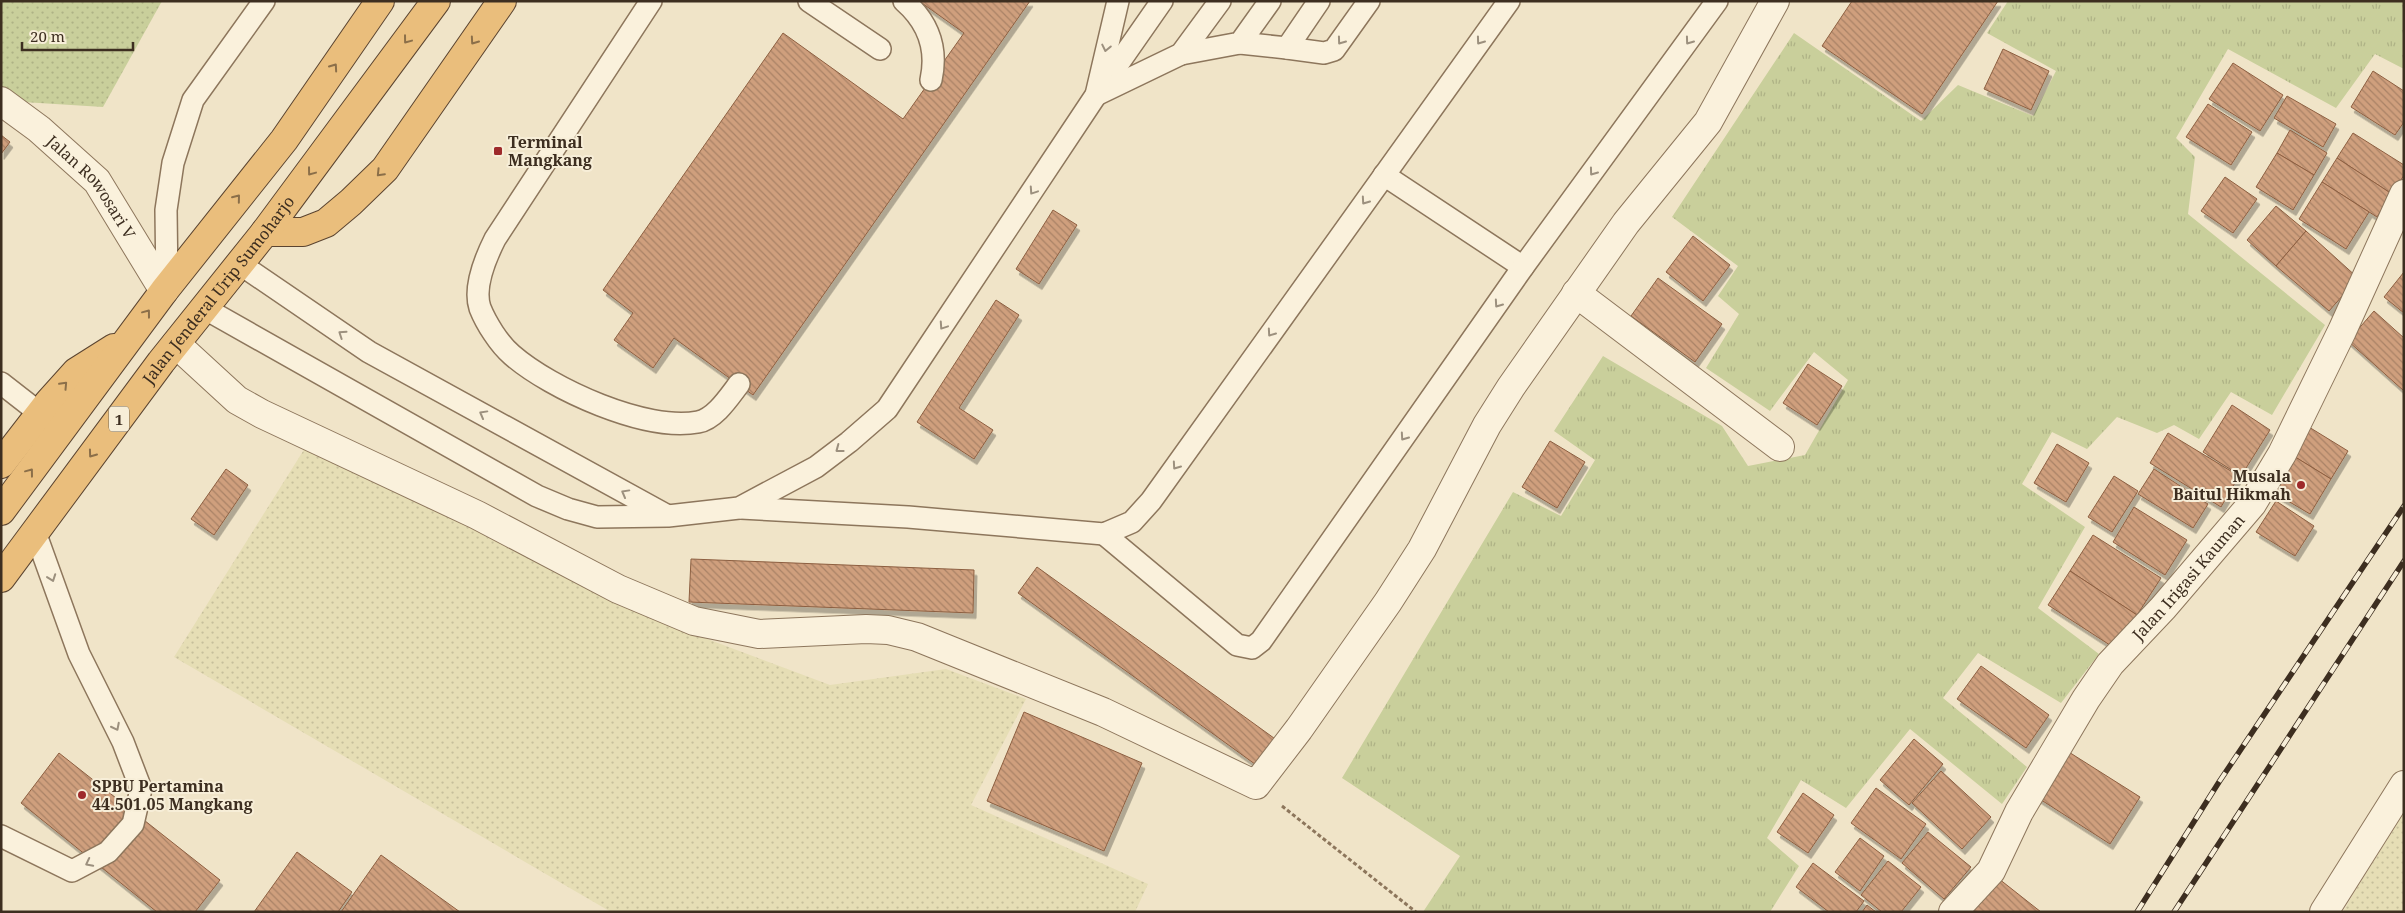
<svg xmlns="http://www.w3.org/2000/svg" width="2405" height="913" viewBox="0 0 2405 913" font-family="'Noto Serif',serif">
<defs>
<pattern id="farmland-dots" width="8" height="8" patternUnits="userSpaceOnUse" patternTransform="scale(1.25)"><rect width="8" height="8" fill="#e6deb5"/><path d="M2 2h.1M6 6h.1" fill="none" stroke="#c6bf9b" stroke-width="1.8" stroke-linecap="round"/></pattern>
<pattern id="grass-tufts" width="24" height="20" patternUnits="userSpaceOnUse" patternTransform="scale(1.25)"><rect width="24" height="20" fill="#c9cf9b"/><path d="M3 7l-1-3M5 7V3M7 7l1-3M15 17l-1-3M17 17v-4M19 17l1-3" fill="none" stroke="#aeb285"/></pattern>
<pattern id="park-dots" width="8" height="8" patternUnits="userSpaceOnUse" patternTransform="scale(1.25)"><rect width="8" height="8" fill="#c9cf9b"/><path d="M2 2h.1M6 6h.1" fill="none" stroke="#aeb285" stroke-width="1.8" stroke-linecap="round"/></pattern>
<pattern id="building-back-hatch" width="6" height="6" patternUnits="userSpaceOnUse" patternTransform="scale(1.25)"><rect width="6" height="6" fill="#cf9f7d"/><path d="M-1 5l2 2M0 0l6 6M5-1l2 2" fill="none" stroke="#a98266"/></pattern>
<filter id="shadow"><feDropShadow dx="3" dy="5.5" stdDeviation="0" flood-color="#0004"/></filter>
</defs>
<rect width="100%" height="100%" fill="#f0e4c8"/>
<g fill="url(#farmland-dots)">
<polygon points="305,448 348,457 686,631 830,685 946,669 1026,699 971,805 1148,884 1135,912 611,912 174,657"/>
<polygon points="2404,813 2404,912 2343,912 2355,891"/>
</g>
<polygon fill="url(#grass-tufts)" points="2008,1 2404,1 2404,69 2375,54 2336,108 2228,49 2176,138 2195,157 2188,214 2325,325 2272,415 2231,392 2199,439 2174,425 2157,433 2117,417 2087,449 2052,432 2022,484 2085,527 2038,608 2099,654 2061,703 1978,653 1943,698 2027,767 2002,804 1910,729 1846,808 1801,780 1767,838 1799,866 1770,912 1423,912 1460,856 1342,778 1513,492 1561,516 1595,460 1554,431 1603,356 1722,426 1748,466 1805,455 1848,380 1814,352 1770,411 1706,368 1739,314 1718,296 1738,266 1672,217 1794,33 1921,121 1958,85 2033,116 2056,71 1987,33"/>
<polygon fill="url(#park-dots)" points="1,1 162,1 103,107 23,102 1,86"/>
<g fill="url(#building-back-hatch)" stroke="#8d5f41" filter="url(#shadow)">
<polygon points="919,1 1030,1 753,395 674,338 653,368 614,340 633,313 603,290 783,33 903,119 964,33"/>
<polygon points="1852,1 1998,1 1922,114 1822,46"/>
<polygon points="2003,49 2049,71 2031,110 1984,89"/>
<polygon points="2233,63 2283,95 2260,131 2209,99"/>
<polygon points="2373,71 2404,91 2404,122 2395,135 2351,107"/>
<polygon points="2287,96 2336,124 2323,147 2274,118"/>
<polygon points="2208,104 2252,132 2231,165 2186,137"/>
<polygon points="2290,130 2327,153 2314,175 2277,153"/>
<polygon points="2353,133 2404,165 2404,175 2392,194 2337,158"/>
<polygon points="1,135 10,142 1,154"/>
<polygon points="2277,153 2314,175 2293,210 2256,187"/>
<polygon points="2337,158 2392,194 2377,217 2322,182"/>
<polygon points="2225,177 2257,199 2233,233 2201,211"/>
<polygon points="2322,182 2369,212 2346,249 2299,219"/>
<polygon points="2276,206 2306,231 2276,266 2247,240"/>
<polygon points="1053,210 1077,225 1039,284 1016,269"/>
<polygon points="2306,231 2358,278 2329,311 2276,266"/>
<polygon points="1693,236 1730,265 1703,301 1666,272"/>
<polygon points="2404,272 2404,313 2384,297"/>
<polygon points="1658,278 1722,324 1695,362 1631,316"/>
<polygon points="996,300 1019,315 959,408 993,430 974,459 917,422"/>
<polygon points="2374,311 2404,338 2404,391 2348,341"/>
<polygon points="1808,364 1842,386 1817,425 1783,403"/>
<polygon points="2232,405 2270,430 2241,476 2203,452"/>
<polygon points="2304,424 2348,451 2331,479 2287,452"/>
<polygon points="2168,433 2239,476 2221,507 2150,463"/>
<polygon points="1550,441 1585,462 1557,508 1522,487"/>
<polygon points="2057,444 2089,463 2066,502 2034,483"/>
<polygon points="2287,452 2331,479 2310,514 2271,491"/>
<polygon points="226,469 248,485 214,535 191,519"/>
<polygon points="2154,469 2208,504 2193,528 2138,494"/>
<polygon points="2114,476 2138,491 2112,532 2088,517"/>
<polygon points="2276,501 2314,526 2295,556 2256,532"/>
<polygon points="2134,507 2187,540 2165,575 2113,542"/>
<polygon points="2093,535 2161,578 2137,615 2070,571"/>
<polygon points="691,559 974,570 973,613 689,602"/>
<polygon points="1037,567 1278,741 1259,767 1018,593"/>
<polygon points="2070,571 2137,615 2116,649 2048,605"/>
<polygon points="1981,666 2049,715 2026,748 1957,699"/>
<polygon points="1024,712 1142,763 1104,851 987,801"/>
<polygon points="1914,739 1943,764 1909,805 1880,780"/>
<polygon points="2064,749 2140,797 2110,844 2035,796"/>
<polygon points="59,753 220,880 195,912 157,912 21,803"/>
<polygon points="1941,771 1991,817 1962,849 1912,803"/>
<polygon points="1876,788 1926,824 1901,859 1851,823"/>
<polygon points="1803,793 1834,815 1808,853 1777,832"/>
<polygon points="1928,832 1971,867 1944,899 1902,863"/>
<polygon points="1860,838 1884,856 1860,891 1835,872"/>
<polygon points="297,852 352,892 338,912 254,912"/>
<polygon points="381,855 460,912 341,912"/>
<polygon points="1888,861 1921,887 1901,912 1882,912 1861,895"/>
<polygon points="1813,863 1864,901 1856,912 1829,912 1796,887"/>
<polygon points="1994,875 2041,912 1966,912"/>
<polygon points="1867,905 1876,912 1862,912"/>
</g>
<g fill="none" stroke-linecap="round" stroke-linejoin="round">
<defs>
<g id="service">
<path d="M651 1 495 239C486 257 473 287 480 308 486 323 499 344 512 355 551 389 646 432 698 422 715 419 729 397 739 384"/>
<polyline points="809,1 880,49"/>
<path d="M904 1C928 22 938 48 931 80"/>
<polyline points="1240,43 1287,48 1319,1"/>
<polyline points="1287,48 1324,53 1334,50 1369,1"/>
<polyline points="1181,54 1240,43 1270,1"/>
<polyline points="1102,87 1162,1"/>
<polyline points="1096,95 1181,54 1220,1"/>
<polyline points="1384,175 1523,267"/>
<polyline points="240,264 369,352 666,515"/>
<polyline points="167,286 166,210 173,163 193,100 264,1"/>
<polyline points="204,308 537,496 568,509 597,517 668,516 739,508 816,467 849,442 887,409 1096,95 1118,1"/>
<polyline points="1,383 51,422"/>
<polyline points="741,508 908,517 1104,534 1132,522 1151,501 1509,1"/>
<polyline points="1104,534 1237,645 1252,648 1261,641 1523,267 1717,1"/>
<polyline points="1,836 72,871 108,852 133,824 141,789 123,742 79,654 35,532"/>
</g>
<g id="minor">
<path id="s1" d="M1 101 39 129 97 181 164 291"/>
<polyline points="1576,293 1780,447"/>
<polyline points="176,344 237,400 262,414 477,515 618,589 694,621 759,634 866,629 888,630 917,637 1103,712 1256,785 1299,729 1388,602 1422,549 1487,425 1511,387 1626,223 1708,122 1775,1"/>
<path id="s2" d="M1953 912 1991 871 2019 812 2086 699 2110 664 2163 608 2252 504 2282 454 2342 331 2404 194"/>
<polyline points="2324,912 2404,785"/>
</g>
<g id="trunk">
<polyline points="265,232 303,232 326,223 351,202 385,169 502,1"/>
<polyline points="1,464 49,402 76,372 114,348"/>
<polyline points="1,511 164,291 284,140 380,1"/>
<path id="s3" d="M1 578 161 362 265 232 436 1"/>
</g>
</defs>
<use href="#service" stroke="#8d765c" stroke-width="24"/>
<use href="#minor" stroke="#8d765c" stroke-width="30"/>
<use href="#trunk" stroke="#5b4430" stroke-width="30"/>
<polyline stroke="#8d765c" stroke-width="3" stroke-dasharray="4 2.5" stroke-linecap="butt" points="1282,806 1416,912"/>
<use href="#service" stroke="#faf1dc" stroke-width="21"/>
<use href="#minor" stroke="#faf1dc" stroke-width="28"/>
<use href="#trunk" stroke="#eabe7c" stroke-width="28"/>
<defs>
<g id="rail">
<polyline points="2137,912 2219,782 2404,506"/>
<polyline points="2174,912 2404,561"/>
</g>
</defs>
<use href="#rail" stroke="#3d2e20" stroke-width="5.5"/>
<use href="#rail" stroke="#f7eed8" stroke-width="4" stroke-dasharray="11" stroke-linecap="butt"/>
</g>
<defs><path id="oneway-chevron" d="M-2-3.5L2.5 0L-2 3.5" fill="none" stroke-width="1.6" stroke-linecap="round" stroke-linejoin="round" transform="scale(1.25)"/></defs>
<g stroke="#8b6f49">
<use href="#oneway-chevron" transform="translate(407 40) rotate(127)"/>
<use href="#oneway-chevron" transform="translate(474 41) rotate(125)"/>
<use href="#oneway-chevron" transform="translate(334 67) rotate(-55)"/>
<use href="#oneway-chevron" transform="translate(311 172) rotate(127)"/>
<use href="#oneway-chevron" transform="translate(380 173) rotate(134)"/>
<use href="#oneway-chevron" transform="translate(237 198) rotate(-51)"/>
<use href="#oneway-chevron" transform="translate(147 313) rotate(-53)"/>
<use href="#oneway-chevron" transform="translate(64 385) rotate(-47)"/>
<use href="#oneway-chevron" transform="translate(92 454) rotate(126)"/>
<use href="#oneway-chevron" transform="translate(30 472) rotate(-53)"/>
</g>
<g stroke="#9c907e">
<use href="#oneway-chevron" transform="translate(1341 41) rotate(126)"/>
<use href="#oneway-chevron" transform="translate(1480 41) rotate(126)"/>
<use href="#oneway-chevron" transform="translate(1689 41) rotate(126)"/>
<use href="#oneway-chevron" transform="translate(1106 48) rotate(102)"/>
<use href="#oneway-chevron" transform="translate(1593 172) rotate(126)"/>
<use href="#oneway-chevron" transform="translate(1033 191) rotate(124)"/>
<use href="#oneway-chevron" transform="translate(1365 201) rotate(125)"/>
<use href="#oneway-chevron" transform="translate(1498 304) rotate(125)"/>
<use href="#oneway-chevron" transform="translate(943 326) rotate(124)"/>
<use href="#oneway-chevron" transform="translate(1271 333) rotate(125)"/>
<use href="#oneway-chevron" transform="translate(342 334) rotate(-146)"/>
<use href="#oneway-chevron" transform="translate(483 414) rotate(-151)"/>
<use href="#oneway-chevron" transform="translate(1404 437) rotate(125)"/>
<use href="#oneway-chevron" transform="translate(839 449) rotate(143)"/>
<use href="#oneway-chevron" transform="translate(1176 466) rotate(125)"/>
<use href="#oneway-chevron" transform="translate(625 493) rotate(-151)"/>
<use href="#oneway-chevron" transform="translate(52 578) rotate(70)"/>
<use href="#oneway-chevron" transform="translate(116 727) rotate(63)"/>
<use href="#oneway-chevron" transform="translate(89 863) rotate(153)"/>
</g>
<g fill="#9e2a2b" stroke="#f7eed8" stroke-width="2">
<rect x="493" y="146" width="10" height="10" rx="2.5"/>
<circle cx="2301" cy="485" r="5"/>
<circle cx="82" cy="795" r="5"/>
</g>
<g text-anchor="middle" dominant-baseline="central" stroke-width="4" stroke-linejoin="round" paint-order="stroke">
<rect fill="#f7eed8" stroke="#756857" stroke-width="1" x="109" y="406.5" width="20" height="25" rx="4"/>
<g font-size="15" font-weight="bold" fill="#3d2e20">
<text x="119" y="419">1</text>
</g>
<g font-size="16" font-weight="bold" fill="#3d2e20" stroke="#f7eed8" text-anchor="start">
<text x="508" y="142">Terminal<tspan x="508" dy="18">Mangkang</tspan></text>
<text x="2291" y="476" text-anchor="end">Musala<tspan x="2291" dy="18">Baitul Hikmah</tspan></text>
<text x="92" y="786">SPBU Pertamina<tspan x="92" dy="18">44.501.05 Mangkang</tspan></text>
</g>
<g font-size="16" fill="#3d2e20" stroke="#f7eed8">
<text stroke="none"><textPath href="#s1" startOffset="126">Jalan Rowosari V</textPath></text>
<text stroke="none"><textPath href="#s3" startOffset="361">Jalan Jenderal Urip Sumoharjo</textPath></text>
<text stroke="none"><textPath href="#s2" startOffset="412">Jalan Irigasi Kauman</textPath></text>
</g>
</g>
<rect width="2405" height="913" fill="none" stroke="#3d2e20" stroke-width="5"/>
<path d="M22 42v8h111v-8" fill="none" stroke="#3d2e20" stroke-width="2.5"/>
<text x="30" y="42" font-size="15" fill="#3d2e20" stroke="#f7eed8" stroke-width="4" paint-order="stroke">20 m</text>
</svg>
